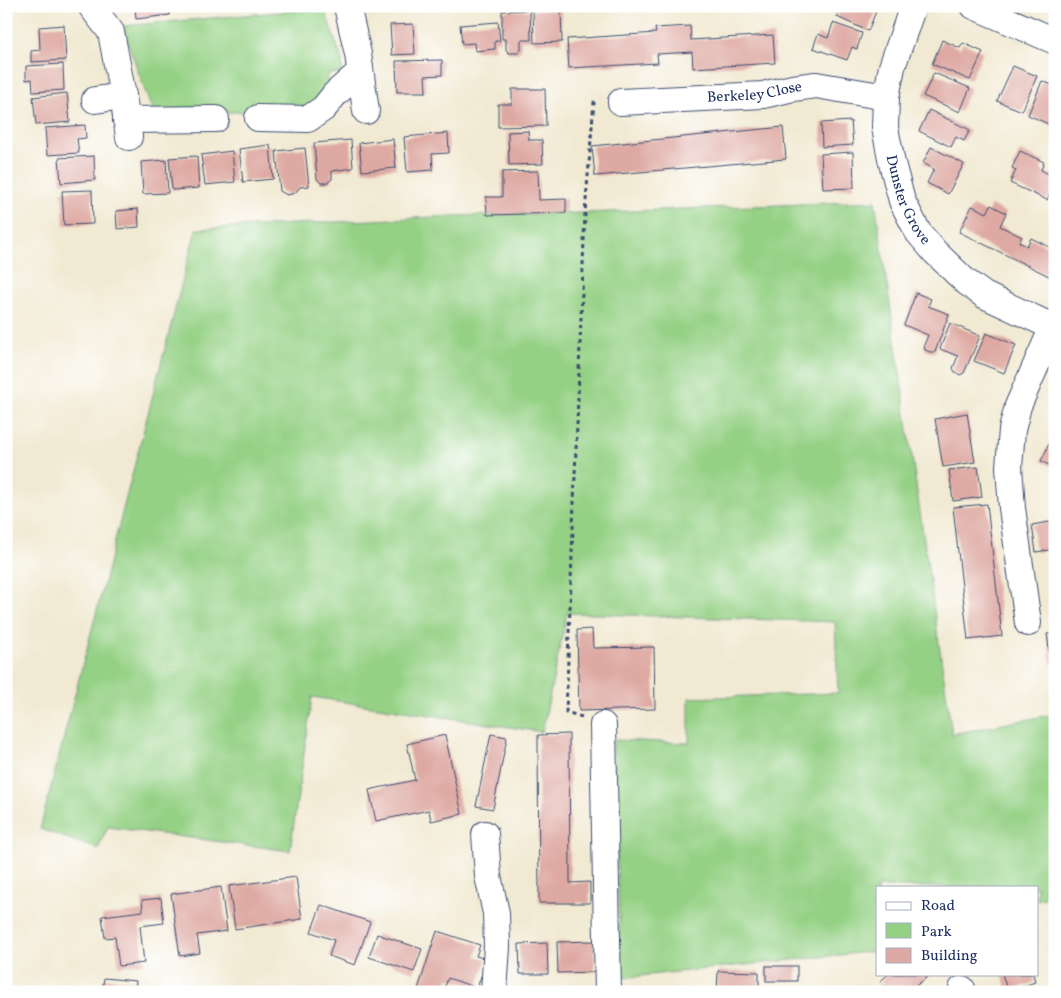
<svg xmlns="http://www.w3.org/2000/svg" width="1061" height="998" viewBox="0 0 1061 998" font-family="Vollkorn,serif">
<rect width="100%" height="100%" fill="#fff"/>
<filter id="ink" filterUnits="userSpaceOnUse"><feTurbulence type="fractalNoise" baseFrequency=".02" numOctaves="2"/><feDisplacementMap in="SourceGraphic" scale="10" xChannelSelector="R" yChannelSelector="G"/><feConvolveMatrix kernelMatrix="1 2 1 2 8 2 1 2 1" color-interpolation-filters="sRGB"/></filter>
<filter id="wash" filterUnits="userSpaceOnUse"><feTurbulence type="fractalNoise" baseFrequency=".0096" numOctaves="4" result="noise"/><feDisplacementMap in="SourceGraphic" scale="20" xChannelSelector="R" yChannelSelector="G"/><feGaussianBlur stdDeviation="1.12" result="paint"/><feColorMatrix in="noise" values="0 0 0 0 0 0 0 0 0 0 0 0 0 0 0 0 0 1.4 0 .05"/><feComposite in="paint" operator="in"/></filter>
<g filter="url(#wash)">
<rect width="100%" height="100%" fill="#f1e9d1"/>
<g fill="#95d185" stroke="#588072">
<polygon points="324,8 342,60 342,73 328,74 328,95 312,108 154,116 122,26"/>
<polygon points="875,201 952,734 1055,714 1055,895 1037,900 1037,887 877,887 877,951 621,978 613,740 689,743 689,698 838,693 835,622 567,613 542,732 312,697 290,851 108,827 98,849 40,829 196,229 453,216 585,213"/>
</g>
<g id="blocks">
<g fill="#dea9a2">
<polygon points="135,6 169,6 170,15 136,19"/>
<polygon points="841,6 872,6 871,7 877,9 868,31 837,17"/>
<polygon points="561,9 562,42 534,43 533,10"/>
<polygon points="530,10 531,40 521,40 521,50 518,53 509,53 506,50 506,39 502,39 502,11"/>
<polygon points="498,22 500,41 495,41 495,49 475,51 474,43 462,44 460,25"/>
<polygon points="833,23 862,33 857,49 852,47 847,60 813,48 818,34 828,38"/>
<polygon points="413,24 415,54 392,55 390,25"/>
<polygon points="64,25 66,60 31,62 31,51 40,50 39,27"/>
<polygon points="690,26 691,40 773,35 775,63 693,68 692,52 657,54 658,63 569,68 567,39 656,33 655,28"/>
<polygon points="942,40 960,48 963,43 983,52 970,80 932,64"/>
<polygon points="442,60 442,75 425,76 426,92 397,92 396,61"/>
<polygon points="63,64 64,90 33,92 32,79 26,80 26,66"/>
<polygon points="1013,66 1037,76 1022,111 997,101"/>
<polygon points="934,73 970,88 960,112 923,96"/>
<polygon points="1042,81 1055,86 1055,122 1053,126 1028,115"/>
<polygon points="512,89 545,89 546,126 498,127 498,104 512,104"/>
<polygon points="67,93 70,122 36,125 33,97"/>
<polygon points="929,110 970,130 964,141 956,137 951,147 919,131"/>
<polygon points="851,121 853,145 822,147 821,123"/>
<polygon points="85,125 86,138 77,139 79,153 47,155 45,128"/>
<polygon points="783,127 786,159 595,176 592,146"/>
<polygon points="528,131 529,140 542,140 543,164 509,165 508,132"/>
<polygon points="448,133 449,153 432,154 433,170 407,172 404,137"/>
<polygon points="393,139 396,168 362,171 359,143"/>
<polygon points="351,140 353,168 332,171 332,179 327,183 321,183 317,179 314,143"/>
<polygon points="270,145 273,179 243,182 239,149"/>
<polygon points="931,147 964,164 948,194 927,183 934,169 923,163"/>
<polygon points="305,148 309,186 300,187 295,193 287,195 280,191 276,151"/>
<polygon points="232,151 235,182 205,185 201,155"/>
<polygon points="1020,151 1044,162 1041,170 1055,177 1055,183 1047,200 1010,183 1016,170 1012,168"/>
<polygon points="853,152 854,188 823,189 821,154"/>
<polygon points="94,156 95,180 61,183 59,158"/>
<polygon points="197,156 199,188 172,190 169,158"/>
<polygon points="166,160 168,193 143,194 141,162"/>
<polygon points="538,171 539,200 566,199 566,213 487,215 486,197 502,197 502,172"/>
<polygon points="92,190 93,224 64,225 62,191"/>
<polygon points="991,205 1006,213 1000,226 1022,237 1019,242 1027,246 1031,238 1055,250 1055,279 959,232 972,206 987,213"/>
<polygon points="138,209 139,227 117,229 116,211"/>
<polygon points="916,293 931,299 928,306 949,314 935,352 930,352 925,350 924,345 928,335 904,325"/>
<polygon points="950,323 980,336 964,373 960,375 955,372 953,368 958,356 940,349"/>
<polygon points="986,333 1016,345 1004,373 974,361"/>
<polygon points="967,413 975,462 943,467 935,419"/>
<polygon points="1052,438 1055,440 1055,468 1041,461"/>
<polygon points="978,467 982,497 953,501 949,470"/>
<polygon points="987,504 1002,636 968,640 953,507"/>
<polygon points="1055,521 1055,549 1036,552 1032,525"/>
<polygon points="592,629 593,648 654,647 655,709 579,711 577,630"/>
<polygon points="1055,633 1055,664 1051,664 1047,634"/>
<polygon points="491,734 507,737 493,809 476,806"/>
<polygon points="569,734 570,883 590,882 590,903 539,903 538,735"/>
<polygon points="445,735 462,814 431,821 429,810 376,821 369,790 415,780 407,744"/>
<polygon points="296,877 302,919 235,929 229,886"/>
<polygon points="221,887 227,931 197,935 200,953 180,956 171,894"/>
<polygon points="161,898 164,923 140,926 144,963 119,966 115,937 105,938 102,916 143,911 142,900"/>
<polygon points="321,905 370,922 355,965 329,956 334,940 311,932"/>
<polygon points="437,931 480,945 476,956 487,959 477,988 448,978 443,992 417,992"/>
<polygon points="377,934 422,949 414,972 369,957"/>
<polygon points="594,941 595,972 558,973 557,942"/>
<polygon points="547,943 548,974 520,974 519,944"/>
<rect x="766" y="966" width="31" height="15"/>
<polygon points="718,971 759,972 759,992 717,992"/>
<polygon points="889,974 931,974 908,992 890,992 880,981"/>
<polygon points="1002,974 1033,974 1035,982 1008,992"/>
<polygon points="104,978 136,981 135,992 102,992"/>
</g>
</g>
</g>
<g filter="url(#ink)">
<use href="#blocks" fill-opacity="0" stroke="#3b4b6f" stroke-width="1"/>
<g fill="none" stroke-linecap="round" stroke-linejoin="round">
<defs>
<g id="minor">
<polyline points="91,6 111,32 123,96 129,137"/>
<polyline points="347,6 358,54 366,111"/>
<path id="s1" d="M913 6 892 67 886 97 885 128 892 163 902 201 918 232 935 252 965 281 984 295 1055 328"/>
<polyline points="974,6 1055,41"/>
<polyline points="95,100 123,96"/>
<path id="s2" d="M621 102 763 95 793 88 816 85 886 97"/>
<polyline points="258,118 308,119 324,108 335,94 360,72"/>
<polyline points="126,120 216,119"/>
<polyline points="1028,623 1012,508 1009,467 1012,430 1018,406 1053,327"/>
<polyline points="603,725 608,992"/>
<polyline points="485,834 488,876 496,913 497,946 494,992"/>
<polyline points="962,989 962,992"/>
</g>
</defs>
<use href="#minor" stroke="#3b4b6f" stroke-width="28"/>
<polyline stroke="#3b4b6f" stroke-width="3" stroke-dasharray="4 4" stroke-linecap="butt" points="582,717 566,712 585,213 594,102 598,102"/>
<use href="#minor" stroke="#fff" stroke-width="26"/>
</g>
</g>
<g text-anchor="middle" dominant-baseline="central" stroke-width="4" stroke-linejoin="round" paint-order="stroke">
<g font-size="15" fill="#1b2f5e" stroke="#fff">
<text stroke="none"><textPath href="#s2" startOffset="134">Berkeley Close</textPath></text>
<text stroke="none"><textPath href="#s1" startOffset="202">Dunster Grove</textPath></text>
</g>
</g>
<rect width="1061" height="998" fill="none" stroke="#fff" stroke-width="25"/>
<rect x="876" y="886" width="162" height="90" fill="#ffffff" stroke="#a4acbf"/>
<rect x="886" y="902" width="25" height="8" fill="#ffffff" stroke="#a4acbf"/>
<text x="921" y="910" font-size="15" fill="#1b2f5e">Road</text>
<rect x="886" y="923" width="25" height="15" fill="#95d185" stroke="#a4acbf"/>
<text x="921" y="936" font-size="15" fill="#1b2f5e">Park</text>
<rect x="886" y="948" width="25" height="15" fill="#dea9a2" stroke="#a4acbf"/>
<text x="921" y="960" font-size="15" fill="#1b2f5e">Building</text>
</svg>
